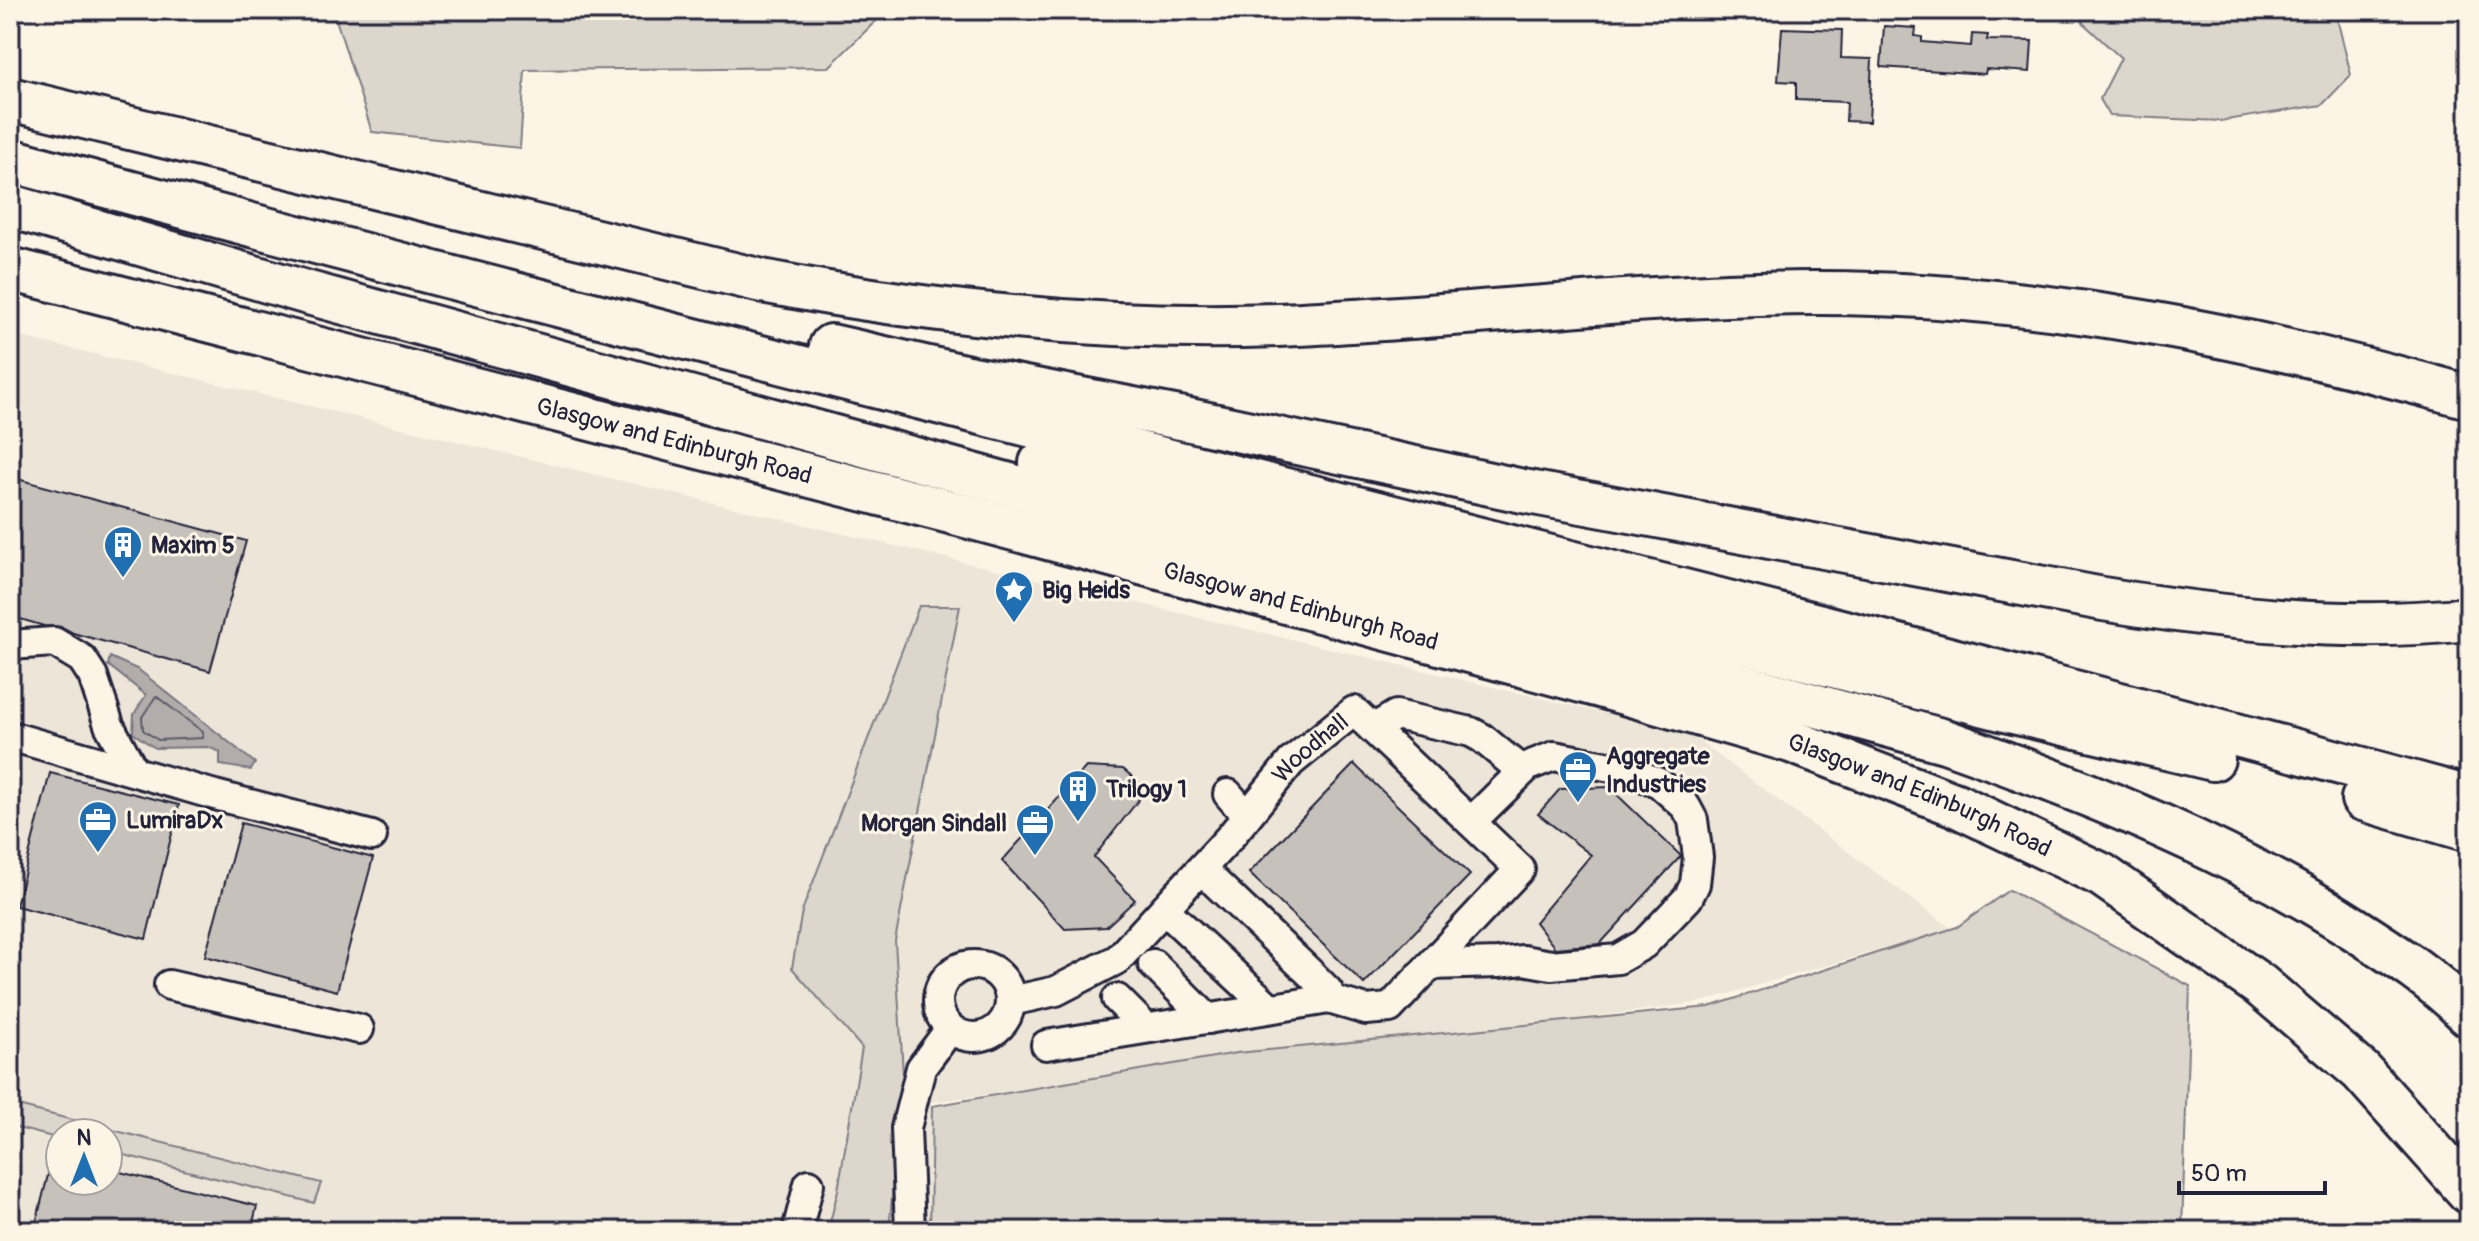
<svg xmlns="http://www.w3.org/2000/svg" width="2479" height="1241" viewBox="0 0 2479 1241" font-family="Pangolin,sans-serif">
<rect width="100%" height="100%" fill="#fcf5e5"/>
<filter id="ink" filterUnits="userSpaceOnUse"><feTurbulence type="fractalNoise" baseFrequency=".0125" numOctaves="2"/><feDisplacementMap in="SourceGraphic" scale="16" xChannelSelector="R" yChannelSelector="G"/><feConvolveMatrix kernelMatrix="1 2 1 2 8 2 1 2 1" color-interpolation-filters="sRGB"/></filter>
<g filter="url(#ink)">
<path fill="#ece5d8" fill-rule="evenodd" d="M10 334 734 508 1688 733 1952 929 1697 1003 931 1102 929 1231H10ZM60 1133H108V1181H60Z"/>
<g fill="#dcd6cc" stroke="#7f7c84" stroke-width="2">
<polygon points="333,10 887,10 829,67 525,70 520,148 372,132"/>
<polygon points="2080,10 2335,10 2351,75 2322,105 2220,121 2110,116 2100,99 2121,58 2083,23"/>
<polygon points="919,606 960,606 895,941 903,1073 889,1231 828,1231 838,1190 862,1048 792,968 802,911"/>
<polygon points="2009,890 2190,986 2182,1231 930,1231 932,1106 1237,1053 1709,1007 1957,927"/>
<polygon points="10,1104 321,1183 314,1203 108,1151 108,1133 60,1133 60,1139 10,1126"/>
</g>
<polygon fill="#b2adab" stroke="#78757e" stroke-width="2" points="110,657 139,670 255,763 251,770 220,765 220,752 208,747 155,748 133,733 134,714 146,695 108,665"/>
<g fill="none" stroke-linecap="round" stroke-linejoin="round">
<polygon stroke="#5c5a68" stroke-width="2" points="156,696 203,732 203,738 158,740 143,730 142,717"/>
</g>
<g fill="#c6c1bb" stroke="#22223b" stroke-width="2">
<polygon points="1884,26 1916,28 1915,36 1922,37 1922,42 1971,46 1972,34 1988,35 1987,40 2032,41 2030,72 1986,69 1985,74 1881,67"/>
<polygon points="1782,28 1842,30 1841,58 1872,59 1869,122 1846,121 1847,102 1796,100 1796,82 1778,81"/>
<polygon points="10,477 246,541 210,671 73,633 62,627 44,626 10,616"/>
<polygon points="1354,764 1470,875 1364,984 1249,873"/>
<polygon points="1086,767 1123,769 1147,789 1094,857 1135,900 1106,927 1065,929 1002,861"/>
<polygon points="50,773 179,805 146,939 16,906"/>
<polygon points="1609,787 1681,856 1600,944 1555,948 1535,922 1591,855 1538,814 1560,789"/>
<polygon points="241,823 373,858 337,991 205,956"/>
<polygon points="54,1151 60,1152 60,1181 108,1181 108,1169 257,1206 251,1231 34,1231"/>
</g>
<g fill="none" stroke-linecap="round" stroke-linejoin="round">
<defs>
<g id="minor">
<polyline points="10,645 54,642 82,659 93,676 109,725 133,770"/>
<polyline points="1373,729 1396,715 1471,732 1482,738 1522,771"/>
<polyline points="10,736 215,795 372,836"/>
<polyline points="1228,794 1247,816"/>
<polyline points="1164,909 1270,1008"/>
<polyline points="1153,964 1208,1019"/>
<circle cx="974" cy="1001" r="36"/>
<polyline points="1431,965 1498,963 1523,960 1551,965 1618,959 1644,944 1688,898 1695,884 1698,857 1693,820 1686,807 1659,783 1627,770 1554,756 1528,766 1471,822"/>
<polyline points="169,985 359,1029"/>
<polyline points="1117,999 1146,1028"/>
<path id="s1" d="M1011 1001 1056 991 1118 959 1230 837 1291 762 1354 711 1520 869 1390 1008 1366 1010 1329 999"/>
<polyline points="1046,1045 1329,999 1328,991 1311,974 1201,869"/>
<polyline points="797,1231 809,1184"/>
<polyline points="910,1231 906,1128 921,1068 950,1029"/>
</g>
<g id="highway">
<path d="M10 99 762 281C933 314 1104 331 1278 325 1457 318 1634 294 1813 293 2037 292 2255 337 2469 397"/>
<path d="M10 160C827 383 1652 573 2469 798"/>
<path d="M17 208 305 292 1945 741C2088 792 2230 848 2358 931 2397 956 2436 981 2469 1015"/>
<path id="s2" d="M10 269 958 514 1600 686 1791 741 1956 805 2102 875 2260 985 2361 1071 2469 1192"/>
<path d="M831 346 968 377 1185 419 1523 491 2103 599C2225 619 2345 632 2469 619"/>
<polyline points="1041,463 2009,711 2213,759"/>
<polyline points="2363,799 2469,830"/>
</g>
</defs>
<use href="#minor" stroke="#22223b" stroke-width="34"/>
<use href="#highway" stroke="#22223b" stroke-width="48"/>
<use href="#minor" stroke="#fcf5e5" stroke-width="28"/>
<use href="#highway" stroke="#fcf5e5" stroke-width="42"/>
</g>
</g>
<defs>
<symbol id="building-pin" viewBox="-11 -11 22 30"><path d="M0 17L-7.5 6A9.5 9.5 0 1 1 7.5 6Z" fill="#1f6fb2" stroke="#fcf5e5"/><path d="M-4-6H4V6H1V3H-1V6H-4ZM-2.5-4.3h1.7v1.8h-1.7ZM.8-4.3h1.7v1.8H.8ZM-2.5-1h1.7V.8h-1.7ZM.8-1h1.7V.8H.8Z" fill="#fff"/></symbol>
<symbol id="sight-pin" viewBox="-11 -11 22 30"><path d="M0 17L-7.5 6A9.5 9.5 0 1 1 7.5 6Z" fill="#1f6fb2" stroke="#fcf5e5"/><path d="M0-6L1.8-2.2L6-1.7L2.9 1.2L3.7 5.4L0 3.3L-3.7 5.4L-2.9 1.2L-6-1.7L-1.8-2.2Z" fill="#fff"/></symbol>
<symbol id="office-pin" viewBox="-11 -11 22 30"><path d="M0 17L-7.5 6A9.5 9.5 0 1 1 7.5 6Z" fill="#1f6fb2" stroke="#fcf5e5"/><path d="M-6-3h4V-5.5h4V-3h4V5H-6ZM-1-4.5V-3h2v-1.5ZM-6 0V1H6V0Z" fill="#fff"/></symbol>
</defs>
<g fill-rule="evenodd">
<use href="#building-pin" x="101" y="523" width="44" height="60"/>
<use href="#sight-pin" x="992" y="568" width="44" height="60"/>
<use href="#office-pin" x="1556" y="748" width="44" height="60"/>
<use href="#building-pin" x="1056" y="767" width="44" height="60"/>
<use href="#office-pin" x="76" y="798" width="44" height="60"/>
<use href="#office-pin" x="1013" y="801" width="44" height="60"/>
</g>
<g text-anchor="middle" dominant-baseline="central" stroke-width="6" stroke-linejoin="round" paint-order="stroke">
<g font-size="24" fill="#22223b" stroke="#fcf5e5">
<text stroke="none"><textPath href="#s2" startOffset="686">Glasgow and Edinburgh Road</textPath></text>
<text stroke="none"><textPath href="#s2" startOffset="1334">Glasgow and Edinburgh Road</textPath></text>
<text stroke="none"><textPath href="#s1" startOffset="402">Woodhall</textPath></text>
<text stroke="none"><textPath href="#s2" startOffset="1982">Glasgow and Edinburgh Road</textPath></text>
</g>
<g font-size="24" font-weight="bold" fill="#22223b" stroke="#fcf5e5" text-anchor="start">
<text x="151" y="545">Maxim 5</text>
<text x="1042" y="590">Big Heids</text>
<text x="1606" y="756">Aggregate<tspan x="1606" dy="28">Industries</tspan></text>
<text x="1106" y="789">Trilogy 1</text>
<text x="126" y="820">LumiraDx</text>
<text x="1007" y="823" text-anchor="end">Morgan Sindall</text>
</g>
</g>
<rect width="2479" height="1241" fill="none" stroke="#fcf5e5" stroke-width="40"/>
<rect x="20" y="20" width="2439" height="1201" fill="none" stroke="#22223b" stroke-width="3" filter="url(#ink)"/>
<g transform="translate(84 1157)"><circle r="38" fill="#fcf5e5" stroke="#a5a1a1" stroke-width="2"/>
<path d="M0-6L14 30L0 20L-14 30Z" fill="#1f6fb2"/>
<text y="-12" font-size="22" font-weight="bold" text-anchor="middle" fill="#22223b">N</text>
</g>
<path d="M2179 1181v12h146v-12" fill="none" stroke="#22223b" stroke-width="4"/>
<text x="2191" y="1181" font-size="24" fill="#22223b" stroke="#fcf5e5" stroke-width="6" paint-order="stroke">50 m</text>
</svg>
